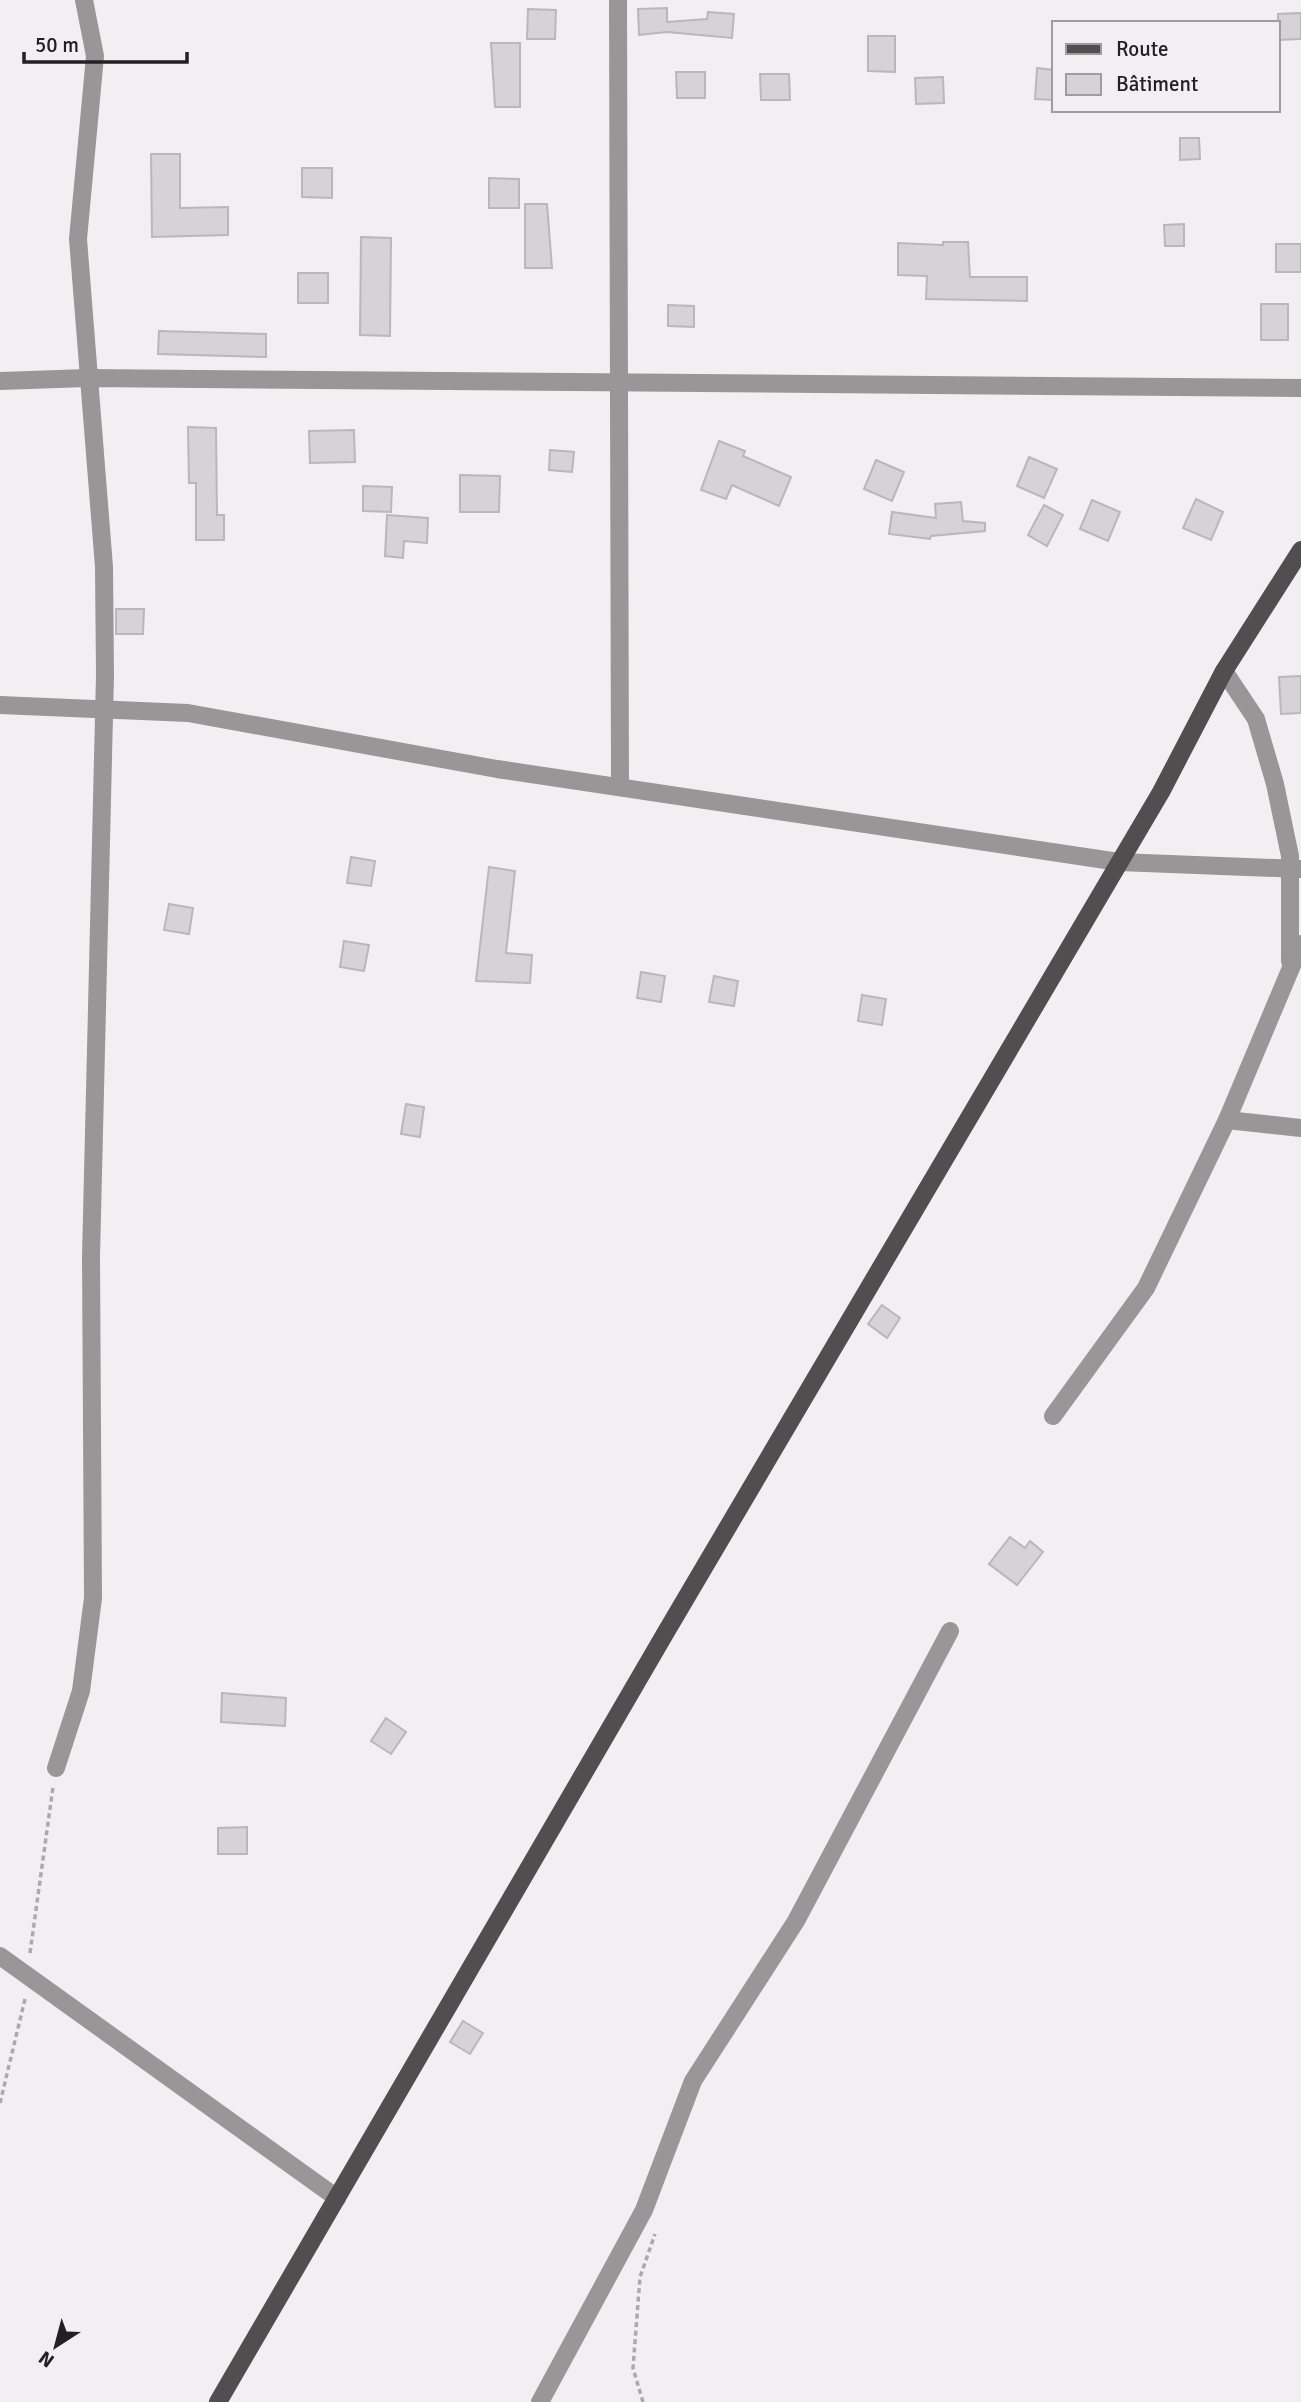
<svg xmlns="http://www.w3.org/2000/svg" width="1301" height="2402" viewBox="0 0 1301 2402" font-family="Signika,sans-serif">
<rect width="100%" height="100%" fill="#f2eff2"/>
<g fill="#d6d2d6" stroke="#bab6ba" stroke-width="2">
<polygon points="667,8 667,22 707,19 708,12 734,14 732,38 667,32 639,35 638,9"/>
<polygon points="528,9 556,10 555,39 527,39"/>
<polygon points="1301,13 1301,39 1278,40 1278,14"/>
<polygon points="868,36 895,36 895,72 868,71"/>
<polygon points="491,43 520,43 520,107 495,107"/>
<polygon points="1037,68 1054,70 1054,100 1035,99"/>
<polygon points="676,72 705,72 705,98 677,98"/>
<polygon points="760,74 789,74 790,100 761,100"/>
<polygon points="943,77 944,103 916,104 915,78"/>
<polygon points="1180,138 1199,138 1200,159 1180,160"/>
<polygon points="151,154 180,154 180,208 228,207 228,235 152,237"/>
<polygon points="302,168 332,168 332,198 302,197"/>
<polygon points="489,178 519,179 519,208 489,208"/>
<polygon points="525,204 547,204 552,268 525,268"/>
<polygon points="1184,224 1184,246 1165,246 1164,225"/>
<polygon points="361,237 391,238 390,336 360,335"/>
<polygon points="943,242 968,242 970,277 1027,277 1027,301 926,299 927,276 898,275 898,243 943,245"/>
<rect x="1276" y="244" width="25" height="28"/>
<rect x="298" y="273" width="30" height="30"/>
<rect x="1261" y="304" width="27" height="36"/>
<polygon points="668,305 694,306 694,327 668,326"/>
<polygon points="159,331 266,334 266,357 158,354"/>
<polygon points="188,427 216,428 217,515 224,515 224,540 196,540 196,483 189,483"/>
<polygon points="354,430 355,462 310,463 309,431"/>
<polygon points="719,441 745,451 743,456 791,477 779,506 732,485 726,499 701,490"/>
<polygon points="550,450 574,452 572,472 549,470"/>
<polygon points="1029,457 1057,469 1044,498 1017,486"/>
<polygon points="876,460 904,472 892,501 864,489"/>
<polygon points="460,475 500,476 499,512 460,512"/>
<polygon points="363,486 392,487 391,512 363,511"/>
<polygon points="1196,499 1223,512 1211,540 1183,528"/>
<polygon points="1092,500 1120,512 1108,541 1080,529"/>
<polygon points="961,502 963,521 985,523 985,531 931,536 930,539 889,534 892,512 936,518 935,504"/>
<polygon points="1044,505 1063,515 1047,546 1028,535"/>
<polygon points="387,515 428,518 427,543 404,541 403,558 385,556"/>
<polygon points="116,609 144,609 143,634 116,634"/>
<polygon points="1301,676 1301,713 1281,714 1279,677"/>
<polygon points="351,857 375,861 371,886 347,883"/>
<polygon points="489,867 515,871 506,953 532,955 530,983 476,981"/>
<polygon points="169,904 193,908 189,934 164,930"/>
<polygon points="344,941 369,945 364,971 340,967"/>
<polygon points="641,972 665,976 661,1002 637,998"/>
<polygon points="714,976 738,981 734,1006 709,1002"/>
<polygon points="862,995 886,999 882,1025 858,1021"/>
<polygon points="406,1104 424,1107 420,1137 401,1134"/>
<polygon points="882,1305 900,1318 887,1338 868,1324"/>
<polygon points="1010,1537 1025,1548 1030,1541 1043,1552 1017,1585 989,1564"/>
<polygon points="222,1693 286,1698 285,1726 221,1722"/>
<polygon points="386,1718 406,1732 391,1754 371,1741"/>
<polygon points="247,1827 247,1854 218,1854 218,1828"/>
<polygon points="463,2021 483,2033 470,2054 450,2042"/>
</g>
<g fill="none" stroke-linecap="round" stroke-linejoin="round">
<g stroke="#aca9ac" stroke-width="3.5" stroke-dasharray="5 3.5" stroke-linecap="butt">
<polyline points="30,1953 53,1787"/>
<polyline points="0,2103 25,1999"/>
<polyline points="643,2402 633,2368 640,2277 655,2234"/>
</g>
<g stroke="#999697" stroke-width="18">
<polyline points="618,0 620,787"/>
<polyline points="0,381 87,378 1301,388"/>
<polyline points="1224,671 1256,719 1275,784 1290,856 1290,961"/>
<polyline points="0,705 188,713 497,769 1119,862 1301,869"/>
<polyline points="1227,1120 1301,1128"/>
<polyline points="1053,1416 1146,1288 1227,1120 1301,944"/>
<polyline points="56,1768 81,1691 93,1598 91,1257 105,675 104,567 78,239 95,56 84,0"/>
<polyline points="0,1956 337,2198"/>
<polyline points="540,2402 644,2210 693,2081 796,1921 950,1631"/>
</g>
<polyline stroke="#524e4f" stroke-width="18" points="218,2402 666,1632 1161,792 1224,671 1301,550"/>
</g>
<rect x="1052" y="21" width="228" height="91" fill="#f2eff2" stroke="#9f9c9f" stroke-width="2"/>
<rect x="1066" y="44" width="35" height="10" fill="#524e4f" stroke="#9f9c9f" stroke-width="2"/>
<text x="1116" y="56" font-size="21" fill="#222022">Route</text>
<rect x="1066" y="74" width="35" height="21" fill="#d6d2d6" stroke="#9f9c9f" stroke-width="2"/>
<text x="1116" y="91" font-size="21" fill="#222022">Bâtiment</text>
<g transform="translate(56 2346) rotate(216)" stroke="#f2eff2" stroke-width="5" paint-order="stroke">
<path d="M0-5L12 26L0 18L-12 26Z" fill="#222022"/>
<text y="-10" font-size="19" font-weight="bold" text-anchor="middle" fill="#222022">N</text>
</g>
<path d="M24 52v10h163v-10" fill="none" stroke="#222022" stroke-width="3.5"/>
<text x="35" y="52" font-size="21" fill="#222022" stroke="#f2eff2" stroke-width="5" paint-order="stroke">50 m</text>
</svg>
